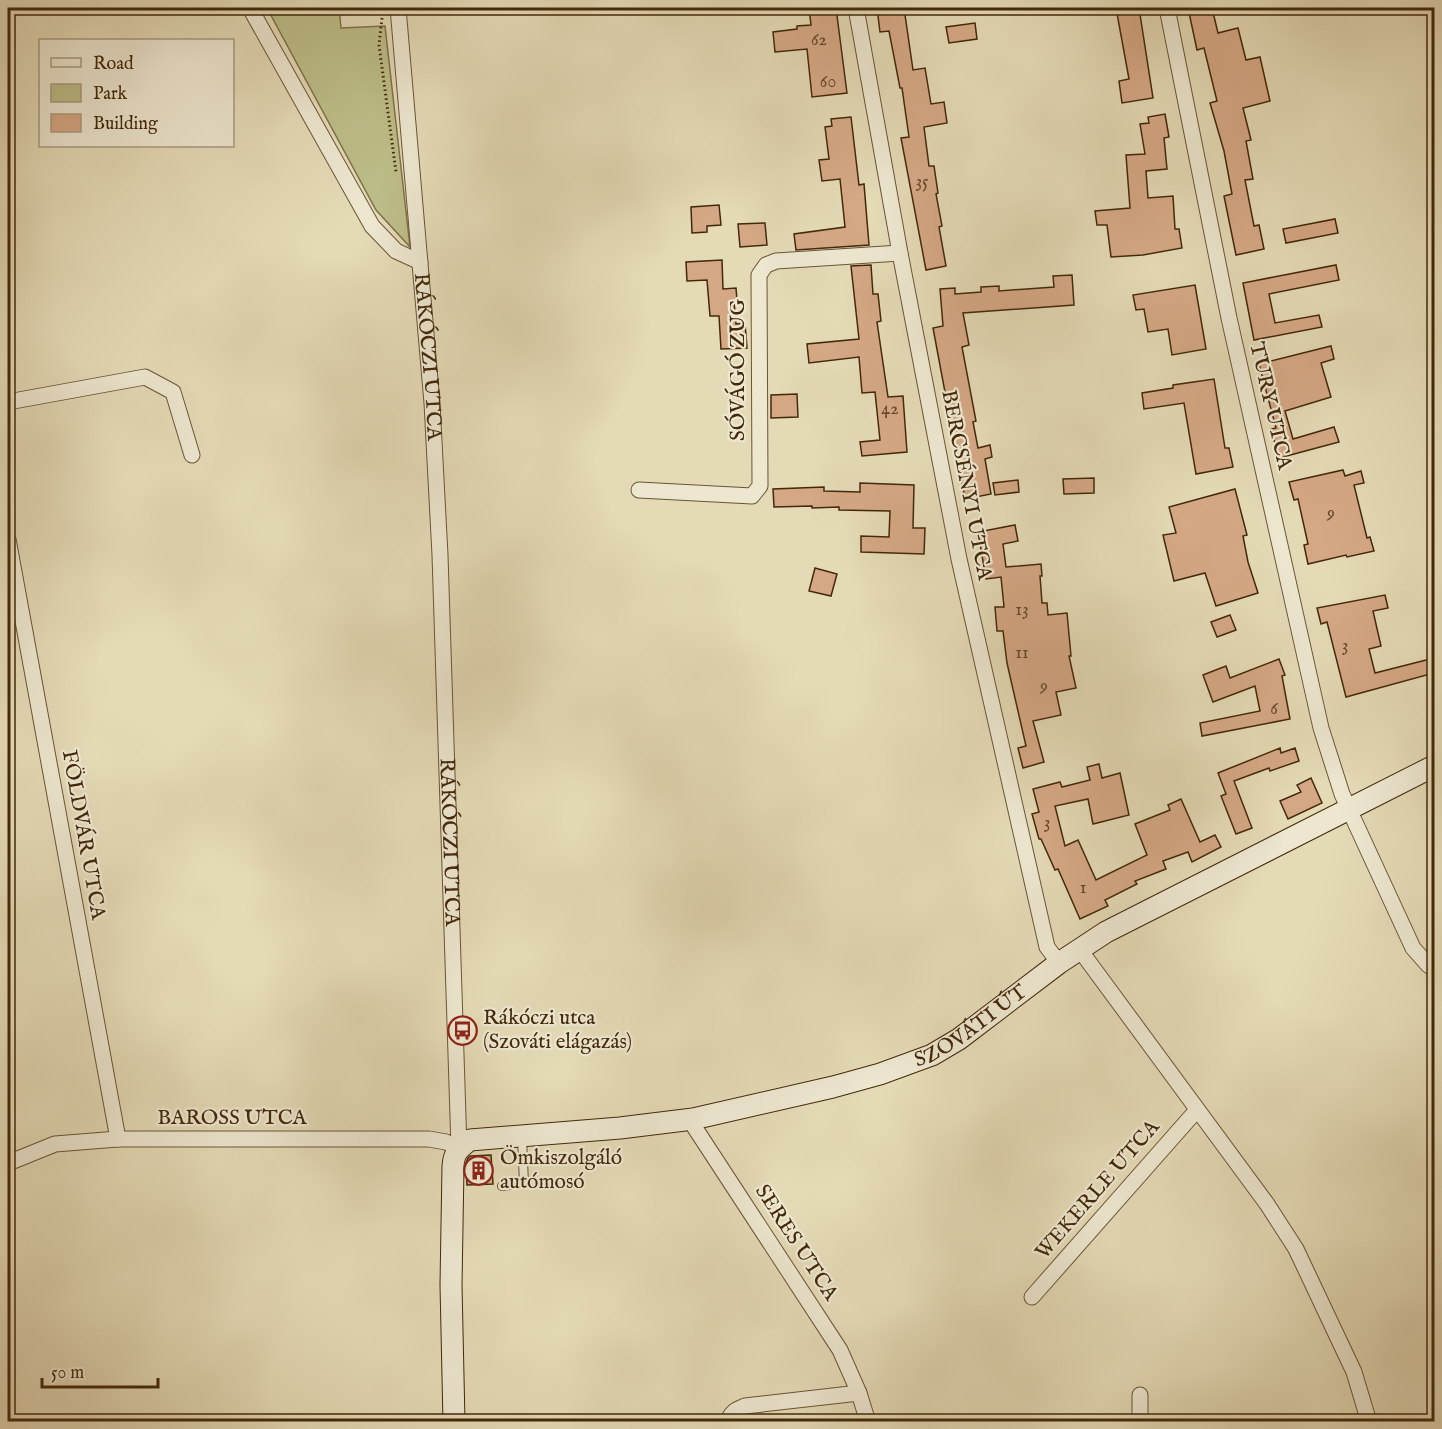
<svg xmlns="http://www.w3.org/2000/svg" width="1442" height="1429" viewBox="0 0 1442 1429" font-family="'IM FELL English',serif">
<rect width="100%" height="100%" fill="#e4dab6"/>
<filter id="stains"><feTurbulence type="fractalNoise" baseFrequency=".00333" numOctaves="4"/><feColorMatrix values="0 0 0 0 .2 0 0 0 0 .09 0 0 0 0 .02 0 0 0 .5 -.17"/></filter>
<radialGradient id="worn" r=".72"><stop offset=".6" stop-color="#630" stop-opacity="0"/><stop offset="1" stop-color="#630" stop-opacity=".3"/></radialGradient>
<polygon fill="#bcbd88" stroke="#807249" stroke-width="1.5" points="267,8 339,8 341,28 385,26 410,247 376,210"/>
<g fill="#d5a885" stroke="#43280a" stroke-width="1.5">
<polygon points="809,8 836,8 847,93 812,97 807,49 775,52 773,32 797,29 797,26 811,25"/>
<polygon points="877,8 904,8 913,70 925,68 931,104 944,102 947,123 924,127 929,166 934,166 938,193 936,194 942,226 939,227 946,266 926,270 901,138 909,137 902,88 900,88 889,31 880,32"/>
<polygon points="1116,8 1139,8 1153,98 1122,103 1119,81 1129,79"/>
<polygon points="1188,8 1212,8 1218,33 1238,28 1246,60 1260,57 1270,101 1243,108 1251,140 1246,141 1253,179 1245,180 1254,226 1259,225 1264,249 1236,255 1224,196 1232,194 1224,151 1210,103 1217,101 1204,48 1197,50"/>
<polygon points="975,23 977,39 949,43 946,27"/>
<polygon points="1165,114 1169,137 1164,138 1167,169 1146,171 1148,198 1173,196 1175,229 1179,229 1182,248 1143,255 1111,257 1107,225 1097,225 1095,211 1130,208 1126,155 1145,154 1140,124 1149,123 1148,117"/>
<polygon points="851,117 859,185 864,184 869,245 796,250 794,234 845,227 840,179 822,181 819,160 829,159 825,127 832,126 831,119"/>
<polygon points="719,205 721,225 707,226 707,232 692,233 691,207"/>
<polygon points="1335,219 1338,233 1286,243 1283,229"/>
<polygon points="765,223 767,245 740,247 738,224"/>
<polygon points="722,260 723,289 736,288 737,300 734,301 736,324 745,323 747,348 721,349 719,316 710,316 707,280 687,281 686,262"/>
<polygon points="871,265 873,294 878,294 881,321 877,322 888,397 903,396 907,452 862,456 860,442 880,440 875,392 862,393 859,357 809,363 807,344 859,339 851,266"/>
<polygon points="1336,265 1339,280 1269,294 1275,323 1319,315 1322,327 1254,340 1243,283"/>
<polygon points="1072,275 1074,305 963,313 969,345 962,347 976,421 973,422 978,448 990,445 992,457 985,459 991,494 965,499 933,328 943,326 940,289 955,288 955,294 981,292 981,287 999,286 999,291 1054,287 1053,276"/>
<polygon points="1195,285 1206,349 1172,355 1168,329 1148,332 1144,309 1136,310 1133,295"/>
<polygon points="1331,346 1334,359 1321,363 1331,397 1285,411 1293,439 1334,427 1339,442 1279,458 1271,429 1276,428 1259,364"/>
<polygon points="1214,379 1225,448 1229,448 1233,467 1196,474 1184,403 1144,409 1142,393 1173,388 1173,385"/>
<polygon points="797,394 798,417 771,418 771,395"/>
<polygon points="1343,470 1345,476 1361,471 1364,483 1354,485 1367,538 1370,537 1374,551 1347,557 1346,555 1308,564 1304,545 1308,544 1298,499 1294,500 1289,482"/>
<polygon points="1094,478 1094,493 1064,494 1063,479"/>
<polygon points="1018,480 1019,492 995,495 993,483"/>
<polygon points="860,483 914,485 913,528 925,528 924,554 861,552 861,536 889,537 890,511 839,510 839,507 812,508 812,506 774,507 773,489 824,487 824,491 860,492"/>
<polygon points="1235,489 1247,535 1243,536 1248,562 1258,593 1216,606 1205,573 1174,581 1163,535 1176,533 1169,507"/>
<polygon points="1015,525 1018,541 1003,544 1006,567 1041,564 1042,576 1040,576 1042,603 1047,603 1048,615 1067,613 1071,656 1069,656 1076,688 1056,692 1061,715 1033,721 1044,762 1023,768 1018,748 1026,746 1007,663 1003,631 997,631 995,607 1004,607 1001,577 986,579 978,532"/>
<polygon points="815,568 837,574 831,596 809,591"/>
<polygon points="1385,595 1388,608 1373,611 1381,646 1369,649 1375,673 1434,658 1434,673 1346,697 1327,622 1321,624 1317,608"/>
<polygon points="1230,615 1236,630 1217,637 1211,622"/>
<polygon points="1279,659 1285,675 1282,676 1290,719 1202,736 1200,723 1260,711 1255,686 1213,702 1203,675 1226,666 1230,678"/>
<polygon points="1280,748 1281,753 1295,748 1299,761 1270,771 1269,768 1234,781 1252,828 1236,834 1221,796 1226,794 1218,773"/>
<polygon points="1099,764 1102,778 1120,773 1129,815 1093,824 1088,799 1055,806 1065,846 1078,840 1096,880 1147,855 1135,824 1170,810 1168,805 1181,799 1200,842 1215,835 1221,847 1192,862 1188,852 1163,861 1166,869 1135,881 1137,884 1105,900 1108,906 1080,919 1058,869 1055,870 1041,839 1039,839 1032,814 1039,812 1033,789 1060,782 1062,787 1090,780 1087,767"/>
<polygon points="1311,778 1322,803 1288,819 1280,801 1301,792 1297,785"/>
<polygon points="491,1155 493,1184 467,1185 466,1163 468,1158 470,1156"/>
</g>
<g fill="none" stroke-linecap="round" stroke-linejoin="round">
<defs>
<g id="service">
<polyline points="362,8 380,8"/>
<polyline points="502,1186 524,1183 522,1138"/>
</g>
<g id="minor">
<polyline points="250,8 372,226 396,251 420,262"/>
<path id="s1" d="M398 8 432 403 440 555 459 1148"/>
<polyline points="856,8 900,253 959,559 1047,947 1059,963"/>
<polyline points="1167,8 1229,318 1321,728 1342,794 1413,948 1428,965 1434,969"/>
<polyline points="8,402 145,377 173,392 192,455"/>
<polyline points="639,490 752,496 760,486 759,275 766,265 776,261 900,253"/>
<polyline points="8,539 118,1139"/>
<polyline points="1080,950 1267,1204 1296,1249 1354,1372 1369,1422"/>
<polyline points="693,1119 695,1128 840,1350 859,1393 868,1422"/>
<polyline points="8,1163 55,1144 118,1139 429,1139 446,1142 459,1148"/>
<polyline points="1032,1297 1196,1111"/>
<path d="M729 1422C729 1412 738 1409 745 1406L859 1393"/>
<polyline points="1140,1422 1140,1395"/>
</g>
<g id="secondary">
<path id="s2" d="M454 1422 451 1285 453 1166C454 1152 459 1148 470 1140L620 1128 693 1119 833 1087 880 1074 932 1055 959 1039 1059 963 1106 932 1434 766"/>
</g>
</defs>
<use href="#service" stroke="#6b5435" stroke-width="10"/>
<use href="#minor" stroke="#6b5435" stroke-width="17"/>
<use href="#secondary" stroke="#43280a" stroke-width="23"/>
<polyline stroke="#43280a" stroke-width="3" stroke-dasharray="1.5 3" stroke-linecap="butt" points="382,18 379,45 396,172"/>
<use href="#service" stroke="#ede7d0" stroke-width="8"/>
<use href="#minor" stroke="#ede7d0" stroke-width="15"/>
<use href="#secondary" stroke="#ede7d0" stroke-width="21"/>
</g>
<defs>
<symbol id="bus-ring" viewBox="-11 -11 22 22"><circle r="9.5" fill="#ede7d0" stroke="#8f2418" stroke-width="1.5"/><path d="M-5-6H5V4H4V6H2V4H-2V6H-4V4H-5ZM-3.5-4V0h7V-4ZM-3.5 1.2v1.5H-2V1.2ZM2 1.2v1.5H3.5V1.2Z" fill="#8f2418"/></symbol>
<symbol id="building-ring" viewBox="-11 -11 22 22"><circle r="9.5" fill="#ede7d0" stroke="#8f2418" stroke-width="1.5"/><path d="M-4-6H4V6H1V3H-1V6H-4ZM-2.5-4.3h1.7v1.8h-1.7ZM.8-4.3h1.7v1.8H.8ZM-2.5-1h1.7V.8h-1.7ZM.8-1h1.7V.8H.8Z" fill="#8f2418"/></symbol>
</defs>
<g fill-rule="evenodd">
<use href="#bus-ring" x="446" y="1014" width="33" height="33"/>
<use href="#building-ring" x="462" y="1154" width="33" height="33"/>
</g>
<g text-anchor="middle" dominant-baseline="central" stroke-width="4.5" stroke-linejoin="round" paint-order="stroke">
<g font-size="18" fill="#684829">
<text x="819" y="40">62</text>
<text x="828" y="82">60</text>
<text x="922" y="182">35</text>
<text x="890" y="409">42</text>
<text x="1331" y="513">9</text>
<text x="1022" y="610">13</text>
<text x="1345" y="646">3</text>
<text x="1022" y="653">11</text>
<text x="1044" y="686">9</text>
<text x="1274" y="709">6</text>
<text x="1047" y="823">3</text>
<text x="1083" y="888">1</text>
</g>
<g font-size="21" fill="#43280a" stroke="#ede7d0">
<text stroke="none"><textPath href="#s1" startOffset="350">RÁKÓCZI UTCA</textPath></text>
<text transform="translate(738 370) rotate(-90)">SÓVÁGÓ ZUG</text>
<text transform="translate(1270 406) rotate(77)">TURY UTCA</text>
<text transform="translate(966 485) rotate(79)">BERCSÉNYI UTCA</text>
<text transform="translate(83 835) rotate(80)">FÖLDVÁR UTCA</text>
<text stroke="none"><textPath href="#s1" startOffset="836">RÁKÓCZI UTCA</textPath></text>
<text stroke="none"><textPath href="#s2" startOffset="808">SZOVÁTI ÚT</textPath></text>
<text x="232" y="1118">BAROSS UTCA</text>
<text transform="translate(1098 1190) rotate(-49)">WEKERLE UTCA</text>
<text transform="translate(796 1243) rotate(57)">SERES UTCA</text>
</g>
<g font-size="21" fill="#43280a" stroke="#ede7d0" text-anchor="start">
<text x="483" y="1018">Rákóczi utca<tspan x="483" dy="24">(Szováti elágazás)</tspan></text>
<text x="500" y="1158">Ömkiszolgáló<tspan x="500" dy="24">autómosó</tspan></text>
</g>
</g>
<rect width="1442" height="1429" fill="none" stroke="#e4dab6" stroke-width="30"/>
<rect x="9" y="9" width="1424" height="1411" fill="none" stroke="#43280a" stroke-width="3"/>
<rect x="15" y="15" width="1412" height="1399" fill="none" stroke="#43280a" stroke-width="1.5"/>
<rect x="39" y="39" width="195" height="108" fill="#ede7d0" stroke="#a99b81" stroke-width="1.5"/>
<rect x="51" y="58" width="30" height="9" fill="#ede7d0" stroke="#a99b81" stroke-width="1.5"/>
<text x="93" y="69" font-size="18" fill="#43280a">Road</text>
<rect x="51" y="84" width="30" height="18" fill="#bcbd88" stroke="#a99b81" stroke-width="1.5"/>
<text x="93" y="99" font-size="18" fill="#43280a">Park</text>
<rect x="51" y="114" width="30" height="18" fill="#d5a885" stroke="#a99b81" stroke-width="1.5"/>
<text x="93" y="129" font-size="18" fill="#43280a">Building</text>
<path d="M42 1378v9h116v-9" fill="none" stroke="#43280a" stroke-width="3"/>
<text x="51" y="1378" font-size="18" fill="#43280a" stroke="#ede7d0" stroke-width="4.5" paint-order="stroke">50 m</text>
<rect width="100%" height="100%" filter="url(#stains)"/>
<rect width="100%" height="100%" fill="url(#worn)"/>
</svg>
